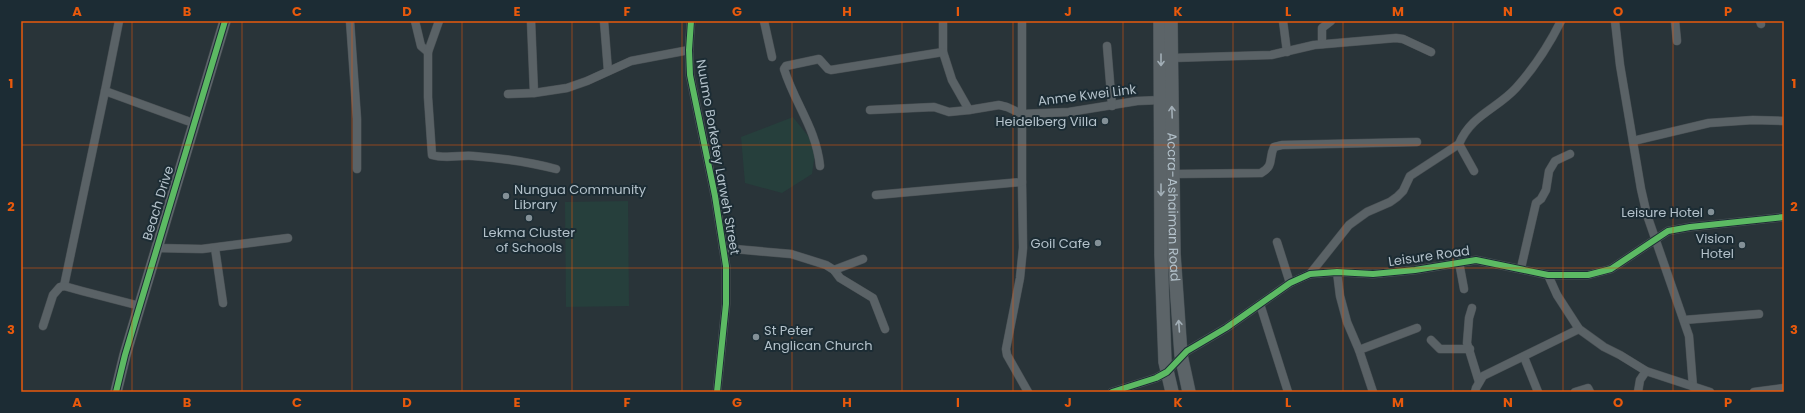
<svg xmlns="http://www.w3.org/2000/svg" width="1805" height="413" viewBox="0 0 1805 413" font-family="Poppins,sans-serif">
<rect width="100%" height="100%" fill="#293439"/>
<g fill="#263f3c">
<polygon points="793,117 816,146 812,174 782,193 745,183 741,137"/>
<polygon points="628,201 629,306 566,307 565,202"/>
</g>
<g fill="none" stroke-linecap="round" stroke-linejoin="round">
<defs>
<g id="street">
<polyline points="350,21 357,119 357,169"/>
<polyline points="415,21 421,46 428,52"/>
<path d="M439 21 428 52V97L432 155C445 159 459 155 473 156 501 158 529 162 556 169"/>
<polyline points="531,21 534,93"/>
<polyline points="604,21 608,71"/>
<polyline points="691,21 689,50 690,75 715,196 726,266 726,304 717,392"/>
<polyline points="764,21 772,57"/>
<polyline points="943,21 943,52 952,80 969,110 999,105 1007,107 1022,114 1069,112 1137,101 1161,100"/>
<polyline points="1283,21 1287,52"/>
<polyline points="1615,21 1620,65 1641,189 1647,215 1689,336 1693,387"/>
<polyline points="1675,21 1677,41"/>
<polyline points="1760,21 1761,24"/>
<polyline points="1322,44 1322,28 1331,21"/>
<polyline points="1107,46 1112,106"/>
<polyline points="1171,58 1271,55 1314,45 1396,38 1403,39 1431,52"/>
<polyline points="105,91 119,21"/>
<polyline points="508,94 534,93 567,88 587,81 631,61 689,50"/>
<polyline points="870,110 934,107 949,112 969,110"/>
<polyline points="1633,141 1709,123 1753,120 1784,121"/>
<path d="M820 166C816 128 795 104 784 69L786 66 819 59 828 69 831 70 943 52"/>
<path d="M1474 171 1459 144C1471 115 1497 109 1516 88 1534 68 1549 45 1561 21"/>
<path d="M1174 174 1261 173C1275 165 1268 159 1274 147L1282 145 1417 142"/>
<polyline points="1022,182 1023,248 1020,278 1006,349 1007,355 1028,392"/>
<polyline points="876,195 1022,182 1022,21"/>
<polyline points="1277,242 1290,283"/>
<polyline points="156,248 202,249 288,238"/>
<polyline points="215,248 223,303"/>
<polyline points="723,248 791,254 826,265 834,270 840,278 873,298 885,329"/>
<polyline points="1459,262 1464,289"/>
<polyline points="1521,268 1536,203 1541,199 1546,190 1549,171 1555,161 1570,154"/>
<polyline points="834,270 863,259"/>
<polyline points="1337,272 1340,296 1347,322 1359,350 1373,392"/>
<polyline points="1310,274 1349,225 1367,212 1390,202 1397,197 1403,191 1410,176 1459,144"/>
<polyline points="1548,275 1557,295 1579,329 1604,347 1620,355 1646,371 1710,392"/>
<polyline points="64,286 105,91 193,123"/>
<polyline points="1260,304 1288,392"/>
<polyline points="1472,308 1469,318 1467,343 1479,382"/>
<polyline points="1684,320 1759,314"/>
<polyline points="43,326 53,295 60,287 64,286 82,291 140,306"/>
<polyline points="1431,340 1440,349 1470,349"/>
<polyline points="1359,350 1417,328"/>
<polyline points="1524,357 1538,392"/>
<polyline points="1112,392 1156,378 1167,372 1187,351 1226,328 1290,283 1310,274 1337,272 1373,274 1415,270 1476,260 1548,275 1588,275 1611,269 1668,231 1690,227 1784,217"/>
<polyline points="1475,392 1476,388 1483,376 1579,329"/>
<polyline points="1575,392 1588,388 1590,392"/>
<polyline points="1638,392 1640,380 1646,371"/>
<polyline points="1754,392 1784,388"/>
</g>
<polyline id="secondary" points="116,392 125,355 225,21"/>
<g id="primary">
<polyline points="1160,21 1161,255 1165,362 1172,392"/>
<path id="s1" d="M1171 21 1174 254 1181 355 1189 392"/>
</g>
</defs>
<use href="#street" stroke="#484f53" stroke-width="9"/>
<use href="#secondary" stroke="#484f53" stroke-width="12"/>
<use href="#primary" stroke="#475055" stroke-width="14"/>
<use href="#street" stroke="#5a6266" stroke-width="8"/>
<use href="#secondary" stroke="#5e666b" stroke-width="11"/>
<use href="#primary" stroke="#5c6468" stroke-width="13"/>
<defs>
<g id="cycleway">
<polyline points="691,21 689,50 690,75 715,196 726,266 726,304 717,392"/>
<polyline points="116,392 125,355 225,21"/>
<polyline points="1112,392 1156,378 1167,372 1187,351 1226,328 1290,283 1310,274 1337,272 1373,274 1415,270 1476,260 1548,275 1588,275 1611,269 1668,231 1690,227 1784,217"/>
</g>
</defs>
<use href="#cycleway" stroke="#1c2c34" stroke-width="8"/>
<use href="#cycleway" stroke="#5cba63" stroke-width="6"/>
</g>
<defs><path id="oneway-shaft" d="M-6 0H5M1.5-3L5.5 0L1.5 3" fill="none" stroke-width="1.6" stroke-linecap="round" stroke-linejoin="round"/></defs>
<g stroke="#a2aeb6">
<use href="#oneway-shaft" transform="translate(1161 60) rotate(90)"/>
<use href="#oneway-shaft" transform="translate(1172 112) rotate(-92)"/>
<use href="#oneway-shaft" transform="translate(1161 190) rotate(90)"/>
<use href="#oneway-shaft" transform="translate(1179 326) rotate(-94)"/>
</g>
<path fill="none" stroke="#e8590c" stroke-width="1" stroke-opacity="0.55" d="M132 21V392M242 21V392M352 21V392M462 21V392M572 21V392M682 21V392M792 21V392M902 21V392M1013 21V392M1123 21V392M1233 21V392M1343 21V392M1453 21V392M1563 21V392M1673 21V392M21 145H1784M21 268H1784"/>
<g fill="#839097" stroke="#1c2c34" stroke-width="1.5">
<circle cx="1105" cy="121" r="4"/>
<circle cx="506" cy="196" r="4"/>
<circle cx="1711" cy="212" r="4"/>
<circle cx="529" cy="218" r="4"/>
<circle cx="1098" cy="243" r="4"/>
<circle cx="1742" cy="245" r="4"/>
<circle cx="756" cy="337" r="4"/>
</g>
<g text-anchor="middle" dominant-baseline="central" stroke-width="4" stroke-linejoin="round" paint-order="stroke">
<g font-size="13" fill="#b3c1ca" stroke="#1c2c34">
<text transform="translate(1087 95) rotate(-7)">Anme Kwei Link</text>
<text transform="translate(718 157) rotate(80)">Nuumo Borketey Larweh Street</text>
<text transform="translate(158 203) rotate(-73)">Beach Drive</text>
<text stroke="none"><textPath href="#s1" startOffset="186">Accra-Ashaiman Road</textPath></text>
<text transform="translate(1429 256) rotate(-8)">Leisure Road</text>
</g>
<g font-size="13" fill="#b3c1ca" stroke="#1c2c34" text-anchor="end">
<text x="1097" y="121">Heidelberg Villa</text>
<text x="514" y="189" text-anchor="start">Nungua Community<tspan x="514" dy="15">Library</tspan></text>
<text x="1703" y="212">Leisure Hotel</text>
<text x="529" y="232" text-anchor="middle">Lekma Cluster<tspan x="529" dy="15">of Schools</tspan></text>
<text x="1734" y="238">Vision<tspan x="1734" dy="15">Hotel</tspan></text>
<text x="1090" y="243">Goil Cafe</text>
<text x="764" y="330" text-anchor="start">St Peter<tspan x="764" dy="15">Anglican Church</tspan></text>
</g>
</g>
<rect width="1805" height="413" fill="none" stroke="#1c2c34" stroke-width="44"/>
<rect x="22" y="22" width="1761" height="369" fill="none" stroke="#e8590c" stroke-width="1.5"/>
<g font-size="13" text-anchor="middle" font-weight="bold" fill="#e8590c">
<text x="77" y="16">A</text>
<text x="187" y="16">B</text>
<text x="297" y="16">C</text>
<text x="407" y="16">D</text>
<text x="517" y="16">E</text>
<text x="627" y="16">F</text>
<text x="737" y="16">G</text>
<text x="847" y="16">H</text>
<text x="958" y="16">I</text>
<text x="1068" y="16">J</text>
<text x="1178" y="16">K</text>
<text x="1288" y="16">L</text>
<text x="1398" y="16">M</text>
<text x="1508" y="16">N</text>
<text x="1618" y="16">O</text>
<text x="1728" y="16">P</text>
<text x="11" y="88">1</text>
<text x="1794" y="88">1</text>
<text x="11" y="211">2</text>
<text x="1794" y="211">2</text>
<text x="11" y="334">3</text>
<text x="1794" y="334">3</text>
<text x="77" y="407">A</text>
<text x="187" y="407">B</text>
<text x="297" y="407">C</text>
<text x="407" y="407">D</text>
<text x="517" y="407">E</text>
<text x="627" y="407">F</text>
<text x="737" y="407">G</text>
<text x="847" y="407">H</text>
<text x="958" y="407">I</text>
<text x="1068" y="407">J</text>
<text x="1178" y="407">K</text>
<text x="1288" y="407">L</text>
<text x="1398" y="407">M</text>
<text x="1508" y="407">N</text>
<text x="1618" y="407">O</text>
<text x="1728" y="407">P</text>
</g>
</svg>
